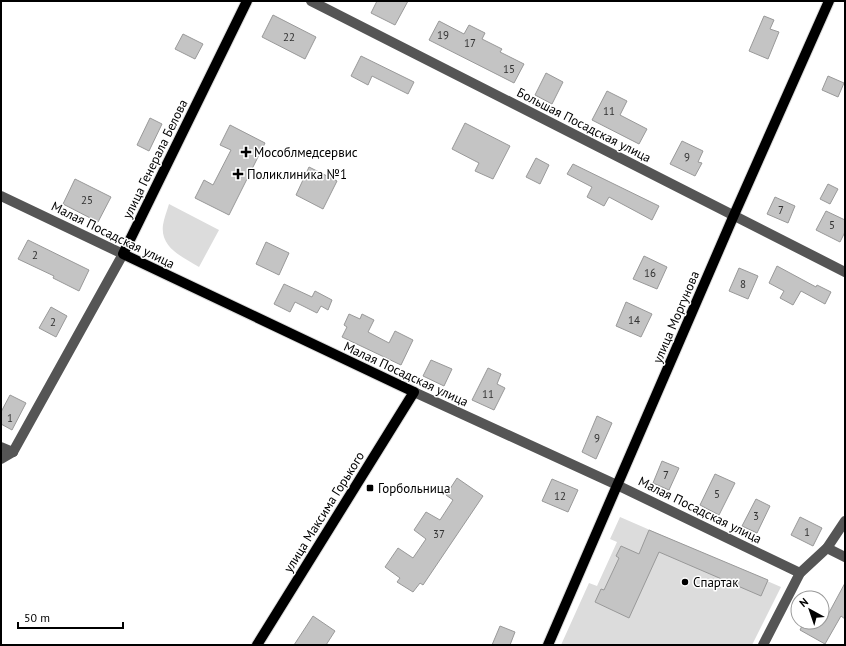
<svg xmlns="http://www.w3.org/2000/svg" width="846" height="646" viewBox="0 0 846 646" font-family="'PT Sans',sans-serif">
<rect width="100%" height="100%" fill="#fff"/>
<g fill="#dcdcdc">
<path d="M169 204 219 230 199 267C183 257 160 248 163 225 164 218 167 211 169 204Z"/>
<polygon points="620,517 781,587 752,645 561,645 589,583 597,586 617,542 610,539"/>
</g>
<g fill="#c4c4c4" stroke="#999">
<polygon points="377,1 408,1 395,25 371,13"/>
<polygon points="273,15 316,37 305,59 262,37"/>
<polygon points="764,16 774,20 770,29 779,32 768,59 749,51"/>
<polygon points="439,21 464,34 469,25 485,33 482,39 502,49 500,52 524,64 514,83 429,40"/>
<polygon points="183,34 203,44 195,59 175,49"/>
<polygon points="361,56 414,82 408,94 372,76 368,85 351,76"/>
<polygon points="546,73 563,82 552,104 535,95"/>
<polygon points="828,76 844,83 838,97 822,90"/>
<polygon points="607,91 627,101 620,115 647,129 639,144 592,120"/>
<polygon points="150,118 162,124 149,151 137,145"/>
<polygon points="465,123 510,146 493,179 475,171 479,163 452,149"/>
<polygon points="230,125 265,143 229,215 195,198 204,180 213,185 231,150 220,145"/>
<polygon points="682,141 703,151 698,162 702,163 695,176 670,164"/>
<polygon points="536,158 549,165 540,184 526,177"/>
<polygon points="573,164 659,206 652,220 609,197 604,206 587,197 592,187 567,174"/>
<polygon points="309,167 337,181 323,209 296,195"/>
<polygon points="75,179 111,197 98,222 63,204"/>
<polygon points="828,184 838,189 830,204 820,199"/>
<polygon points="775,197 795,206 788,223 767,214"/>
<polygon points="826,211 845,220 845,232 840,242 816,230"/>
<polygon points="28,240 89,270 79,291 53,278 54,276 18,259"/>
<polygon points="266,242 289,253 279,275 256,264"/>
<polygon points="644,256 667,267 657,289 633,279"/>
<polygon points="777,266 816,287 817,285 831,292 825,304 801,291 793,305 780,298 784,291 769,283"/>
<polygon points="739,268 758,276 748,299 729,291"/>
<polygon points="284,284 312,297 315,291 332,300 328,310 321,306 317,313 295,302 290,312 274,304"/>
<polygon points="626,302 652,314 641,337 616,326"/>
<polygon points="51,307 67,316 56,337 39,328"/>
<polygon points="349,314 360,319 362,314 374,320 368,332 389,343 395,331 413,340 401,365 342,337 347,327 344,325"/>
<polygon points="431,360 452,369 444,386 423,376"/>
<polygon points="488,368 501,374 497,384 505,388 494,410 472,400"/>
<polygon points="10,395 26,403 12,430 1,424 1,412"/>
<polygon points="597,416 612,423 596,459 582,452"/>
<polygon points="662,461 679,468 669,490 653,483"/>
<polygon points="715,474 735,483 719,515 700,505"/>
<polygon points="457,478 483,496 423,585 420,583 413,592 397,582 400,578 385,567 398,548 413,558 426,539 414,530 426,512 440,520 453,500 446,495"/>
<polygon points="552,479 578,490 568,512 542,501"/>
<polygon points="756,499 770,506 757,533 742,526"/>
<polygon points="800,517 822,528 813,546 791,535"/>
<polygon points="649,530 768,580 761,596 659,552 629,618 595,602 601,589 604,590 619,558 616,556 621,546 639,554"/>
<polygon points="845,583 845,619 841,616 825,644 800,630 804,622 824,622"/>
<polygon points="313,616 335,631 326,645 294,645"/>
<polygon points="500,626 515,632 510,645 492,645"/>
</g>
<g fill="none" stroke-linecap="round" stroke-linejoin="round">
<defs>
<g id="major">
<polyline points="247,1 123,254 414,392 257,645"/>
<polyline points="548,645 734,215 829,1"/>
</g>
</defs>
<use href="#major" stroke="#dbdbdb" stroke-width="12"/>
<g stroke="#555" stroke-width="10">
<polyline points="311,1 845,272"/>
<polyline points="1,196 123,254 13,452"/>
<polyline points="414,392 617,485 800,573"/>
<polyline points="1,447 13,452"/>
<polyline points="1,459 13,452"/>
<polyline points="827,548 845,557"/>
<polyline points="763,645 800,573 827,548 845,521"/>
</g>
<use href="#major" stroke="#000" stroke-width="10"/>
</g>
<g fill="#000" stroke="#fff" stroke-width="1.5">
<path d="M244 146h4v4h4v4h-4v4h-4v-4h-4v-4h4z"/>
<path d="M236 168h4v4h4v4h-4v4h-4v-4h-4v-4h4z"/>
<rect x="366" y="484" width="8" height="8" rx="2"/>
<circle cx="685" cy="582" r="4"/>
</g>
<g text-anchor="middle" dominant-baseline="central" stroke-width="3" stroke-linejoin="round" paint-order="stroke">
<g font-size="11" fill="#313131">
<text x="443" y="35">19</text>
<text x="289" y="37">22</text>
<text x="470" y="43">17</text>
<text x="509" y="69">15</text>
<text x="609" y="111">11</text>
<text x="687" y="157">9</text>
<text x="87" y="200">25</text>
<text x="781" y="210">7</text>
<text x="832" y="225">5</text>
<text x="35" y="255">2</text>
<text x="650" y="273">16</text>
<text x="743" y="284">8</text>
<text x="634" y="320">14</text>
<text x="53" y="322">2</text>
<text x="488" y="394">11</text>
<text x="10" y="418">1</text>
<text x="597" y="438">9</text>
<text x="666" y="475">7</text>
<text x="717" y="494">5</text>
<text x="560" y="496">12</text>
<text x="756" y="516">3</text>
<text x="807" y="532">1</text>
<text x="439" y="534">37</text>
</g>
<g font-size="13" fill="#000" stroke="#fff">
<text transform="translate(584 125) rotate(27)">Большая Посадская улица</text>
<text transform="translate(155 159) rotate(-64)">улица Генерала Белова</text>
<text transform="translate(113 235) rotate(26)">Малая Посадская улица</text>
<text transform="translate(676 317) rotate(-67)">улица Моргунова</text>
<text transform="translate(406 374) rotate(25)">Малая Посадская улица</text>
<text transform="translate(700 510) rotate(26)">Малая Посадская улица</text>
<text transform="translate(324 512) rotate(-58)">улица Максима Горького</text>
</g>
<g font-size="13" fill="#000" stroke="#fff" text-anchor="start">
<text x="254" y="152">Мособлмедсервис</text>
<text x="247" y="174">Поликлиника №1</text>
<text x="378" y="488">Горбольница</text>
<text x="693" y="582">Спартак</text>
</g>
</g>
<rect width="846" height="646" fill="none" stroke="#000000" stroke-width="4"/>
<g transform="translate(810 610) rotate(320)"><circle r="19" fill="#ffffff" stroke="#999999"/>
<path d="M0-3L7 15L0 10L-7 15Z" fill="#000000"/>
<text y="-6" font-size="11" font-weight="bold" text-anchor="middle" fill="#000000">N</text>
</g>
<path d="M18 622v6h105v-6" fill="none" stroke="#000000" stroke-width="2"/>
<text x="24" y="622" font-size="12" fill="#000000" stroke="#ffffff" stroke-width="3" paint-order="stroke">50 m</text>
</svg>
